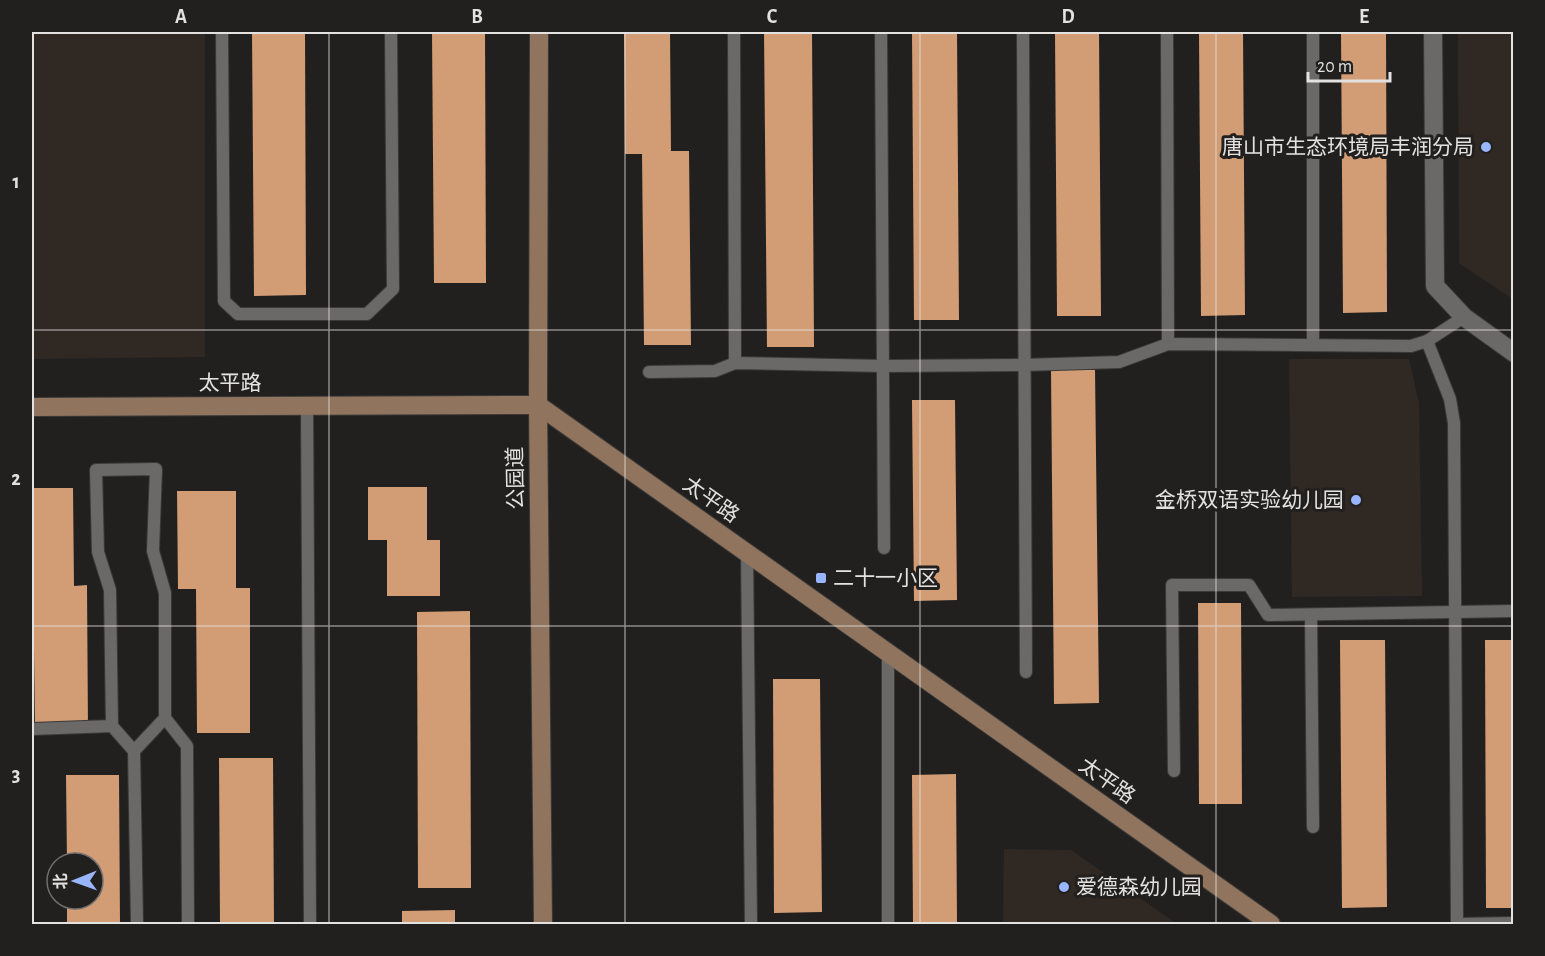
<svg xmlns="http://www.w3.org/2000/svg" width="1545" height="956" viewBox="0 0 1545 956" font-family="'Alegreya Sans','Noto Sans SC',sans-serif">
<rect width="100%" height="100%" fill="#22201f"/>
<g fill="#2f2823">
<polygon points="32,32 205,32 205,357 32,359"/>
<polygon points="1458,32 1513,32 1513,299 1459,263"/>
<polygon points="1289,359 1409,359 1419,403 1422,596 1292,597"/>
<polygon points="1004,849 1071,850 1177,924 1003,924"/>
</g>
<g fill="#d29c74">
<polygon points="252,32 305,32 306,295 254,296"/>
<polygon points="432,32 485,32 486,283 434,283"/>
<polygon points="624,32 670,32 671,151 689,151 691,345 644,345 642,154 625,154"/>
<polygon points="764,32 812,32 814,347 767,347"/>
<polygon points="912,32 957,32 959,320 914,320"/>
<polygon points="1055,32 1099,32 1101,316 1057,316"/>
<polygon points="1199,32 1243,32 1245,315 1201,316"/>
<polygon points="1341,32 1386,32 1387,312 1343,313"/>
<polygon points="1051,370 1095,370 1099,703 1054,704"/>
<polygon points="912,400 955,400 957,600 914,601"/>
<polygon points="368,487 427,487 427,540 440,540 440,596 387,596 387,540 368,540"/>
<polygon points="32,488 73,488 74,586 87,585 88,730 35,731"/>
<polygon points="177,491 236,491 236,588 250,588 250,733 197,733 196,589 178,589"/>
<polygon points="1198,603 1241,603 1242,804 1199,804"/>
<polygon points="470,611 471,888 418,888 417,612"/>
<polygon points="1340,640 1385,640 1387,907 1342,908"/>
<polygon points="1485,640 1514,640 1514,908 1486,908"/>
<polygon points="773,679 820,679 822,912 774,913"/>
<polygon points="219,758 273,758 274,924 220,924"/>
<polygon points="956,774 957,924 913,924 912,775"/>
<polygon points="66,775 119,775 120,924 67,924 67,899 93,899 93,863 67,863"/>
<polygon points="455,910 455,924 402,924 402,911"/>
</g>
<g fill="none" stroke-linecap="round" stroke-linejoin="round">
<defs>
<g id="lane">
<polyline points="222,32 224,301 238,314 367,314 393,289 391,32"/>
<polyline points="734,32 735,363"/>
<polyline points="881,32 884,548"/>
<polyline points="1023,32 1026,672"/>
<polyline points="1167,32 1168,344"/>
<polyline points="1313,32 1313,344"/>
<polyline points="1427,341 1450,399 1454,423 1457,924"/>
<polyline points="649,372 715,371 735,363 883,366 1024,365 1119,362 1168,344 1411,346 1427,341 1464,317"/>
<polyline points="307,405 310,924"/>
<polyline points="747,553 751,924"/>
<polyline points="1311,615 1313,827"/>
<polyline points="32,729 112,726"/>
<polyline points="134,751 165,718"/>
<polyline points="1174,771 1172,585 1249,585 1268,615 1514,611"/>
<polyline points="137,924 134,751 112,726 110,590 98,552 96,470 156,469 153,551 165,593 165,718 187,746 188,924"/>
<polyline points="888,924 888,653"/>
<polyline points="1457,924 1514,923"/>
</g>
<polyline id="street" points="1433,32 1435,286 1464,317 1514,353"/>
<g id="secondary">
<polyline points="539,32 538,405 543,924"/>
<polyline points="32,407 538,405 1271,924"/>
</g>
</defs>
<use href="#lane" stroke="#3b3a39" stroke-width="14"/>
<use href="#street" stroke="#3b3a39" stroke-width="20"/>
<use href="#secondary" stroke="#3b3a39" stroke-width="20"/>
<use href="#lane" stroke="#6b6967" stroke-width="12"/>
<use href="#street" stroke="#6b6967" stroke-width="18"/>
<use href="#secondary" stroke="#90745d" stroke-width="18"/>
</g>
<path fill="none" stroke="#e3e2e1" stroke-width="1.5" stroke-opacity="0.55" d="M329 32V924M625 32V924M920 32V924M1216 32V924M32 330H1514M32 626H1514"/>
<g fill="#99b5fd" stroke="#22201f" stroke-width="2">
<circle cx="1486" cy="147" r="6"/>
<circle cx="1356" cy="500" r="6"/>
<rect x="815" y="572" width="12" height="12" rx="3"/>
<circle cx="1064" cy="887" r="6"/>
</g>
<g text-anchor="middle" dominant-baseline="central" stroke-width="6" stroke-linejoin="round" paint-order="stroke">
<g font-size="21" fill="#e3e2e1" stroke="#22201f" text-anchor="end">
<text x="1474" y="147">唐山市生态环境局丰润分局</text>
<text x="1344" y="500">金桥双语实验幼儿园</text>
<text x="833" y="578" text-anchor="start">二十一小区</text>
<text x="1076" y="887" text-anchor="start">爱德森幼儿园</text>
</g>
<g font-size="21" fill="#e3e2e1" stroke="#22201f">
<text x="230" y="383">太平路</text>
<text transform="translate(516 478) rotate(-91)">公园道</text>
<text transform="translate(711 500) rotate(35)">太平路</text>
<text transform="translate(1107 781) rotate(35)">太平路</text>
</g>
</g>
<rect width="1545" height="956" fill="none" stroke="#22201f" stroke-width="66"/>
<g transform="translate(75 881) rotate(269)"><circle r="28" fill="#22201f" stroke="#6f6e6d" stroke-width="1.5"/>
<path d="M0-4.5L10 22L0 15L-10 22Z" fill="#99b5fd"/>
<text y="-9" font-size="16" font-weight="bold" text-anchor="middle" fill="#e3e2e1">北</text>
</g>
<path d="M1308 72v9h82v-9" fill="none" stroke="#e3e2e1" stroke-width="3"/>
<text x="1317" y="72" font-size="18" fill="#e3e2e1" stroke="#22201f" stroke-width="4.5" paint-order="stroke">20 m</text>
<rect x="33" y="33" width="1479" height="890" fill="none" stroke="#e3e2e1" stroke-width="2"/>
<g font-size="20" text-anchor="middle" font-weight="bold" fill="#e3e2e1">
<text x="181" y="23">A</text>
<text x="477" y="23">B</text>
<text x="772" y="23">C</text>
<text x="1068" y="23">D</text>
<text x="1364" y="23">E</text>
<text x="16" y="188">1</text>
<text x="16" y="485">2</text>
<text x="16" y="781">3</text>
</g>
</svg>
